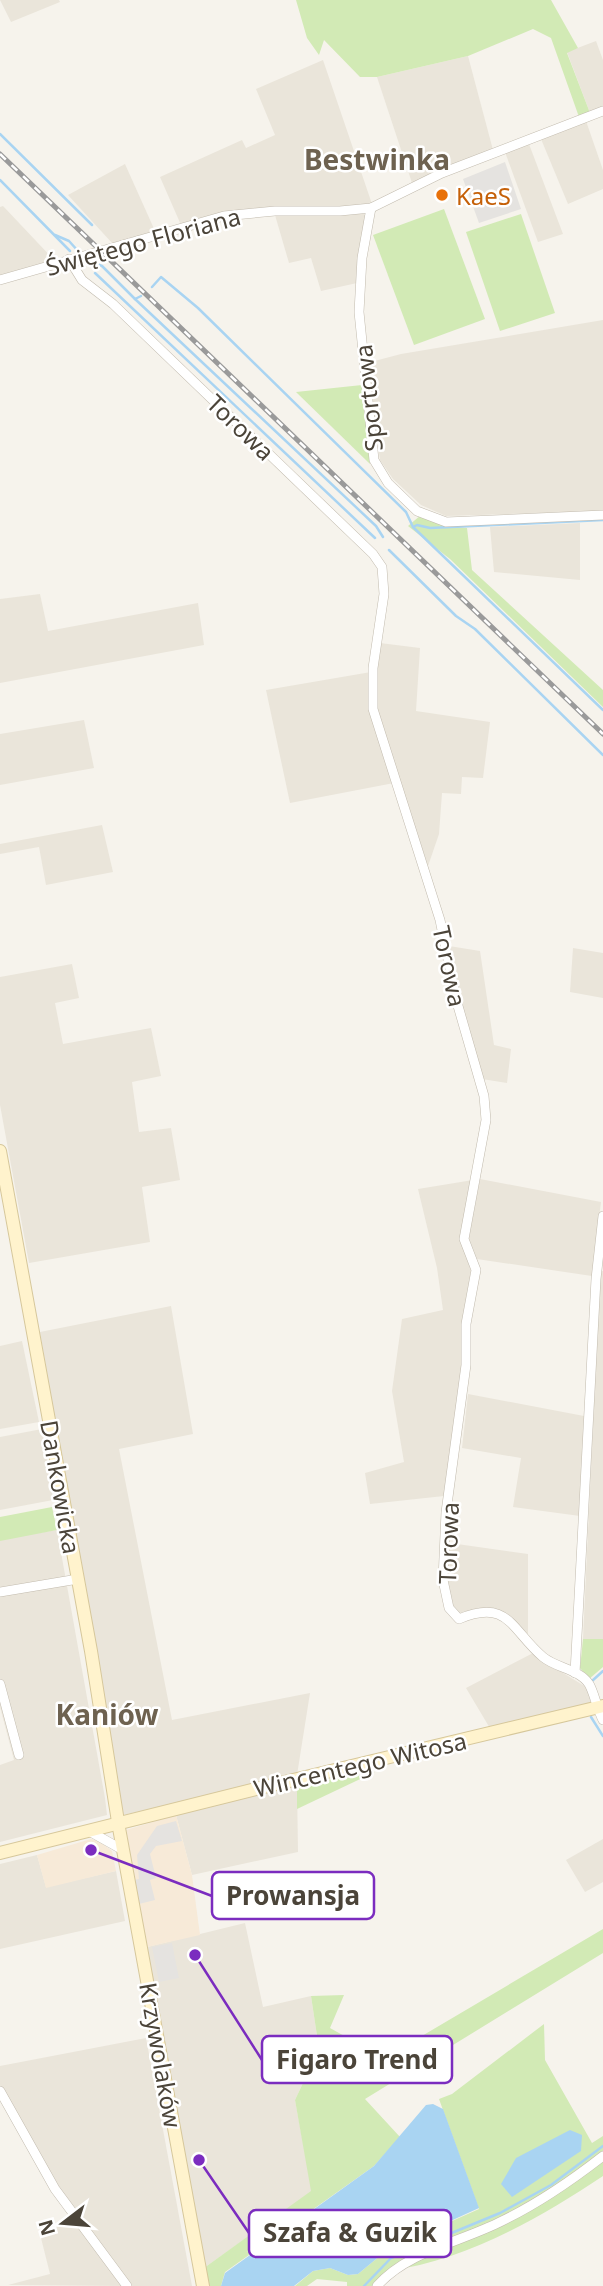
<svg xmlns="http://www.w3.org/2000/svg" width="603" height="2286" viewBox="0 0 603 2286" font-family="'Noto Sans',sans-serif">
<rect width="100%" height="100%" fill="#f6f3ec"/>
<g fill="#eae5da">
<polygon points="0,0 59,0 60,2 11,22"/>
<polygon points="596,41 603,60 603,108 590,113 567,52"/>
<polygon points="468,56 493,150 412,183 377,77"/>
<polygon points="323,60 372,204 181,225 160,177 242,140 246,148 275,135 256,89"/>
<polygon points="586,121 603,170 603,189 568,204 541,139"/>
<polygon points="529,144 563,234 538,242 505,152"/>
<polygon points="125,164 155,231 113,244 68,195"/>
<polygon points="3,206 54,260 0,277 0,207"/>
<polygon points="362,212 366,217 357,283 321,291 311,258 289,263 275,215"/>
<polygon points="603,320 603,511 446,516 421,505 393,479 380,460 367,363 401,354"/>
<polygon points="580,523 580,580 494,572 490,527"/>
<polygon points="40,594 48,631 198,603 204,645 0,683 0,599"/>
<polygon points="380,643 420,648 416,711 490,722 483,778 462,777 461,794 442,793 439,834 428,866 376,709 377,667"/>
<polygon points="371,672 371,710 394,783 290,803 266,690"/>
<polygon points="84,720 94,768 0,785 0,734"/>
<polygon points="102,825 113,872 46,885 39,847 0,854 0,844"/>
<polygon points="449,946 480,951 494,1045 511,1049 507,1083 482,1079 459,1001"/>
<polygon points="573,948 603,953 603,998 570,992"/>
<polygon points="72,964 79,998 55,1003 63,1044 151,1028 161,1076 132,1082 139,1132 171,1128 180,1180 142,1187 150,1242 29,1263 0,1105 0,977"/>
<polygon points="480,1179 601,1202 592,1276 477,1259 469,1238"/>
<polygon points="473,1180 460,1240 471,1271 462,1324 462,1364 444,1496 370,1504 365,1473 404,1462 392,1391 402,1319 443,1310 437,1268 418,1189"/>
<polygon points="600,1271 603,1271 603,1639 583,1639"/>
<polygon points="171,1306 193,1434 119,1449 172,1720 310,1693 297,1775 123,1815 40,1332"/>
<polygon points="22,1341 39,1422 0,1429 0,1346"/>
<polygon points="468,1394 584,1416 580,1516 513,1507 521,1458 462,1448"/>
<polygon points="42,1429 53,1500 0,1510 0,1437"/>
<polygon points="57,1530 105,1798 107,1815 0,1842 0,1765 14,1760 0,1707 0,1539"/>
<polygon points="450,1543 528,1554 528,1636 495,1610 478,1608 461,1615 453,1607 446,1580"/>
<polygon points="535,1652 542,1660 586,1687 593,1705 491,1730 466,1688"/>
<polygon points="297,1785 298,1852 192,1875 176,1815"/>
<polygon points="603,1839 603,1882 585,1892 566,1860"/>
<polygon points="37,1855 46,1887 116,1871 125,1921 0,1949 0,1864"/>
<polygon points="245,1923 263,2007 311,1996 319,2049 295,2100 312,2191 204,2268 147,1947"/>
<polygon points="146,2038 192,2286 130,2286 57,2188 0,2086 0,2066"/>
<polygon points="76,2222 125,2286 8,2285 50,2274 39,2230"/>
</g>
<g fill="#f7ead8">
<polygon points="176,1815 192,1875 200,1935 147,1947 126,1830"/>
<polygon points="91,1839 99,1841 112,1851 116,1871 46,1888 37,1855"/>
</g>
<g fill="#d2eab5">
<polygon points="296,0 551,0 578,48 567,53 590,113 579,117 551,38 533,29 468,56 377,77 360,77 324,40 319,55 307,38"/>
<polygon points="444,209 485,319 414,345 373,235"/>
<polygon points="521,214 555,313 500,331 466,232"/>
<polygon points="362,385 370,464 296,392"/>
<polygon points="421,515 445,526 467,528 472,570 603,690 603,707 450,559 408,526"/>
<polygon points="52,1507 57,1530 0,1541 0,1517"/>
<polygon points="583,1639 603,1639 603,1667 589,1679 580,1668"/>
<polygon points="375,1772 297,1809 297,1785"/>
<polygon points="603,1929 603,1953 365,2099 400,2137 374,2166 225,2272 221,2286 207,2286 204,2268 311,2191 295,2100 319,2049 311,1996 344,1995 330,2028 348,2038 344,2082"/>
<path d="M544 2024 545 2060 592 2143 603 2136V2176C538 2219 467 2260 388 2271L374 2286H347V2282L317 2279 307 2286H295L313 2271 330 2268 348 2275 358 2274 387 2250 479 2209 439 2099 452 2094Z"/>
</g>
<g fill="#e5e3e0">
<polygon points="505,162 521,209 479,223 463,179"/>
<polygon points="176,1821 182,1841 156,1846 150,1854 156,1878 150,1880 155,1900 139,1904 134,1880 139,1879 137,1855 157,1826"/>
<polygon points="172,1943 179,1978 159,1982 152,1947"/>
</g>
<g fill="#a9d4f2">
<polygon points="433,2104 443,2109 479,2208 387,2250 358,2274 348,2275 330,2268 313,2271 294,2286 221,2286 225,2273 374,2166 426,2105"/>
<polygon points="570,2130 582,2135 581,2151 512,2197 501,2184 516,2158"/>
</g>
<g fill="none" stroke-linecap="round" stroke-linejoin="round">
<g stroke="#a9d4f2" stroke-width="2.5">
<polyline points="0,134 92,225"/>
<polyline points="0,180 70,251"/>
<polyline points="55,235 69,241 78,251"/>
<polyline points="88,261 102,266 135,299 141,296"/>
<polyline points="95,273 375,538"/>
<polyline points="152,287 161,277 198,308 406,512 413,527 417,525 430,528 603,520"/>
<polyline points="135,299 376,526 383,537"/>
<polyline points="413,527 603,710"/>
<polyline points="389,550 456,616 475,629 603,755"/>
<polyline points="592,1681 603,1671"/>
<polyline points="591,1717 603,1736"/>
<polyline points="364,2286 391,2258 500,2213 551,2185 603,2146"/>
</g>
<defs>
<g id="street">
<polyline points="371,208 362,258 359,312 374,460 388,483 417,511 446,522 603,515"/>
<path d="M69 259 82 280 113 304 373 554 382 567 384 594 373 668V709L440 920 456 999 484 1096 486 1120 464 1239 476 1270 466 1324V1365L446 1512 443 1580 449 1608 459 1619C509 1598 511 1630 543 1657 556 1668 579 1669 589 1684 594 1692 597 1709 603 1720"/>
<polyline points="0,280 224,216 275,211 340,211 371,208 442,173 603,111"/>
<polyline points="0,1592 78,1579"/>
<polyline points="575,1673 596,1279 603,1216"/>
<polyline points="0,1684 19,1755"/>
<polyline points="89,1831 123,1850"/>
<polyline points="0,2091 55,2189 127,2286"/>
<path d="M377 2286C408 2251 461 2242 502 2221 539 2203 571 2181 603 2156"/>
</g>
<g id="secondary">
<polyline points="0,1151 91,1651 119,1828 203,2286"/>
<polyline points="0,1853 264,1787 603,1706"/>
</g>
</defs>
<use href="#street" stroke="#c2bbae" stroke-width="10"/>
<use href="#secondary" stroke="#d6c79b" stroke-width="14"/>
<use href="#street" stroke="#fff" stroke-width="9"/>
<use href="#secondary" stroke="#fff3cd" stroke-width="12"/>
<defs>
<polyline id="rail" points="0,154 603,734"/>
</defs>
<use href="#rail" stroke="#9a9a9a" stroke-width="5"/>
<use href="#rail" stroke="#fff" stroke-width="2.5" stroke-dasharray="8" stroke-linecap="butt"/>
</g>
<circle fill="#e8710a" stroke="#fff" stroke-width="2.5" cx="442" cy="195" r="7"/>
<g text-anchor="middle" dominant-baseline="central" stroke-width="5" stroke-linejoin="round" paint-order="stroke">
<g font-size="24" fill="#c56008" stroke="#fff" text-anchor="start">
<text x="456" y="195">KaeS</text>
</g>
<g font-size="24" fill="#4b4439" stroke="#fff">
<text transform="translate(143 241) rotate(-15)">Świętego Floriana</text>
<text transform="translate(368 398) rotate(-96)">Sportowa</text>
<text transform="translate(241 427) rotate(44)">Torowa</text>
<text transform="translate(450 966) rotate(78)">Torowa</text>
<text transform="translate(61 1487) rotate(80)">Dankowicka</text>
<text transform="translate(448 1543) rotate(-88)">Torowa</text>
<text transform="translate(360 1764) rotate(-13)">Wincentego Witosa</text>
<text transform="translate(161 2055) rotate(80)">Krzywolaków</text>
</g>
<g font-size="28" font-weight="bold" fill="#6e6250" stroke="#fff">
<text x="377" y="159">Bestwinka</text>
<text x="107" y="1714">Kaniów</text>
</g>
</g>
<path fill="none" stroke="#7b2cbf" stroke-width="2.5" d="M91 1850L212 1896M195 1955L262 2060M199 2160L249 2233"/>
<g fill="#7b2cbf" stroke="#fff" stroke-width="2.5">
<circle cx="91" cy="1850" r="7"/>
<circle cx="195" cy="1955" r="7"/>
<circle cx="199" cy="2160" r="7"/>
</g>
<g fill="#fff" stroke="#7b2cbf" stroke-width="2.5">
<rect x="212" y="1872" width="162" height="47" rx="7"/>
<rect x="262" y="2036" width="190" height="47" rx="7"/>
<rect x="249" y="2210" width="202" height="47" rx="7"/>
</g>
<g font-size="26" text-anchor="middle" font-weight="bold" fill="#4b4439">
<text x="293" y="1905">Prowansja</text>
<text x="357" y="2069">Figaro Trend</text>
<text x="350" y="2242">Szafa &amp; Guzik</text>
</g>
<g transform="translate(63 2223) rotate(254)" stroke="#ffffff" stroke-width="5" paint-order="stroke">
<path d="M0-5L12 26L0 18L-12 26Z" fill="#4b4439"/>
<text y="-10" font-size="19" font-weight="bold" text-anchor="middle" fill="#4b4439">N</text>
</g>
</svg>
